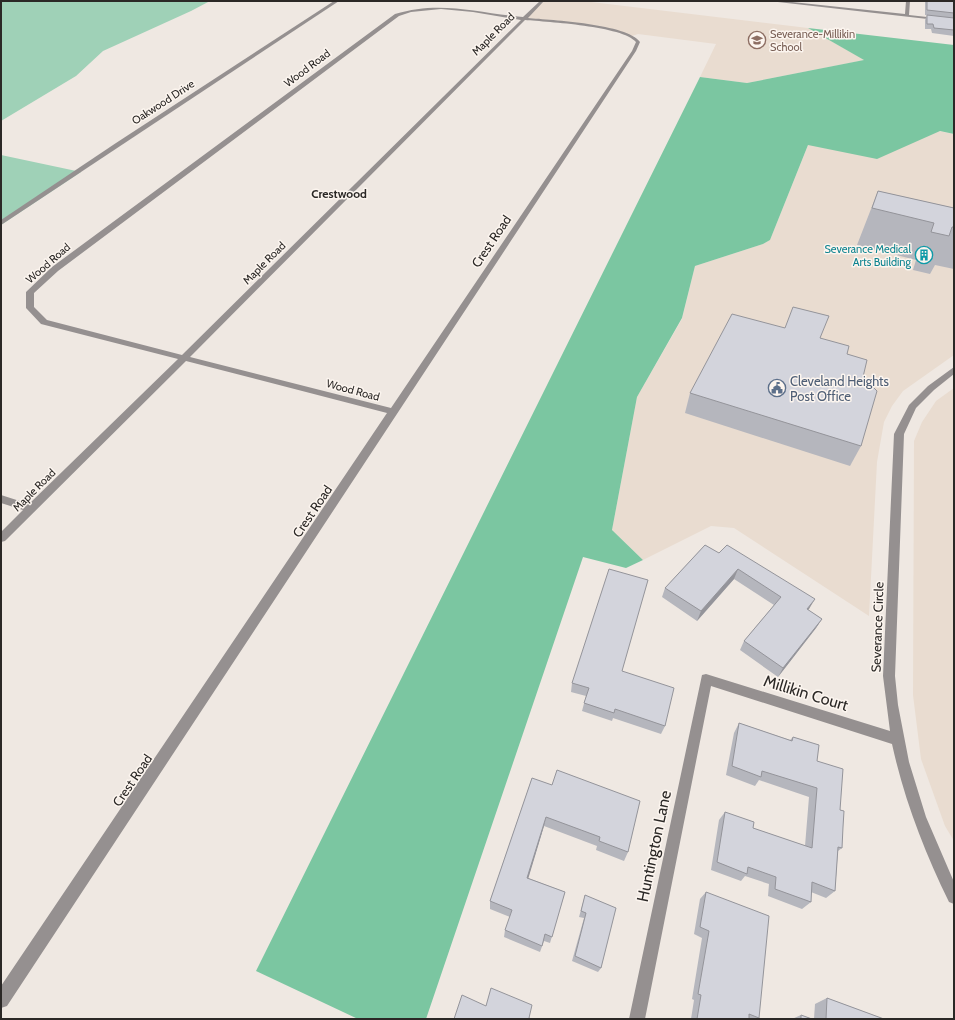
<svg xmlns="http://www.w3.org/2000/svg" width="955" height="1020" viewBox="0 0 955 1020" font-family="Cabin,sans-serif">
<rect width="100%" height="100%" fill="#efe8e2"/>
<g fill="#e9dcd0">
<polygon points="542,1 583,1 808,28 865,60 747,83 700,77 716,44 638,34 632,36 618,31 598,27 524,18"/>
<polygon points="823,108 954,134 954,355 903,391 892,406 884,422 877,462 869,616 734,528 711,526 643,560 612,530 637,397 682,319 695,266 763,244 770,240"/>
<polygon points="954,388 954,841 945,826 921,759 913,695 914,441 922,422 936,401"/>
</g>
<g fill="#9fd1b7">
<polygon points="1,1 210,1 191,11 103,51 76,76 1,121"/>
<polygon points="1,155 81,172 1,225"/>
</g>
<polygon fill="#7bc6a1" points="808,28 954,45 954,134 940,131 877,159 808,145 770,240 763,244 695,266 682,318 637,397 612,530 643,560 626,568 583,557 426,1019 358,1019 256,971 700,77 747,83 864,60"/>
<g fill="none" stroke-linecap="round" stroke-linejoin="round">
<g fill="#959090" fill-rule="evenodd">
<polygon points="334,1 339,1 1,225 1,220 116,143"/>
<path d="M540 1H544L528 18C551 20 628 24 640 42L636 51 7 1006 1 1008V986L387 413 186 361 5 541 1 542V532L23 510 1 503V495L29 504 178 359 41 324 26 308V292L52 267 395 14C440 0 478 13 523 17ZM441 9 473 12 521 20 182 355 47 320 34 307V293L58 271 399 16 411 12ZM525 20C548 22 623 26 636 42L632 51 391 408 190 357Z"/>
<polygon points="769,1 783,1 905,14 906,1 910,1 909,15 954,20 954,22"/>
<path d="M954 367V374L934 390 916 408 904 434 895 676 898 705 909 762 926 817 954 882V904L949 902C924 851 904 799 892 744L711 686 645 1019H629L702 675 706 674 890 731 883 676 894 434 909 405 928 386Z"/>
</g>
</g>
<g fill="#b5b6bd">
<polygon points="925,1 954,1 954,36 932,33 931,29 925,29 925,20 927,15 925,15"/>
<polygon points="878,191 954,208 954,269 935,265 930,274 913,270 916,260 857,245"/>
<polygon points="820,338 847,354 863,377 861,446 850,466 685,413 690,393"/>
<polygon points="705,545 822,619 816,628 778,677 740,650 744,641 774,605 734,579 697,621 662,597 665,588"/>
<polygon points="622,671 665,726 661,734 613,718 612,721 582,711 586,696 571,692 572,683"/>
<polygon points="739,723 790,740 793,737 817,761 840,810 842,848 838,851 835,891 826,898 811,892 811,902 802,909 768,896 769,884 745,876 741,881 711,870 719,820 725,812 753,828 805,846 809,797 759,780 755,786 726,775 734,733"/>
<polygon points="532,778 628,852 624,861 596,850 597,846 544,826 528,878 565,892 550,943 544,941 540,952 504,937 505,930 510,917 490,909 490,901"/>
<polygon points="706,892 759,1018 758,1019 691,1019 694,1000 692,999 702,938 694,934 700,899"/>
<polygon points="585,895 601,968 598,972 572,961 584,918 579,917"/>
<polygon points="827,998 884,1019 814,1019 815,1004"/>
<polygon points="801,1015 812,1019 792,1019"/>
</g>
<g fill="#94949a">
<polygon points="738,569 734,579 697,621 701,611"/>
<polygon points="815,599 809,609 801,618 807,609"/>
<polygon points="822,619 816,628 778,677 783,668"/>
<polygon points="546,817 544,826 526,886 527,878"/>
</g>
<g fill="#d3d4dc" stroke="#94949a">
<polygon points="927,1 954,1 954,13 927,10"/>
<polygon points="927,15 954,18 954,30 934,28 933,24 927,24"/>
<polygon points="878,191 954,208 954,227 952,227 949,236 931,232 934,223 872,208"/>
<polygon points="793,307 829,316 820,338 849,346 847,354 867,360 863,377 877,391 861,446 690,393 732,314 785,328"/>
<polygon points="705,545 719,553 727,545 815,599 807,609 822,619 783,668 744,641 781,597 738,569 701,611 665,588"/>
<polygon points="609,569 648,580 622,671 674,688 665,726 615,709 614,713 584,703 589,688 572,683"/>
<polygon points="739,723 792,741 793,737 819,745 817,761 843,769 840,810 844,811 843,827 842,848 838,847 835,891 812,882 811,902 775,889 776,877 748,867 747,874 717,862 725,812 754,822 753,828 812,848 817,788 762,771 761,777 732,766"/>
<polygon points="557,770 640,801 628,852 599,841 600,837 546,817 527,878 565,892 552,937 545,934 542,946 505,930 512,910 490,901 532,778 552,785"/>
<polygon points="706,892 769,916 759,1018 749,1014 749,1019 697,1019 701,995 698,994 709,931 700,927"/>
<polygon points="585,895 616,908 601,968 575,956 586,913 581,911"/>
<polygon points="491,988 532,1005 529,1018 531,1019 454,1019 462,995 486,1006"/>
<polygon points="827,998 884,1019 826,1019"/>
<polygon points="801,1015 812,1019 801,1019"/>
</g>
<defs>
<symbol id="school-ring" viewBox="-11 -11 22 22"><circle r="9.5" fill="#fcf5ef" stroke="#8d6e63" stroke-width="1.5"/><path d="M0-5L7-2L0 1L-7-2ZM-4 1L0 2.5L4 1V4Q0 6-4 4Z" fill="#8d6e63"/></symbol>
<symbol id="building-ring" viewBox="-11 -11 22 22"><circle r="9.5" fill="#fcf5ef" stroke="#0f9aa8" stroke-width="1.5"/><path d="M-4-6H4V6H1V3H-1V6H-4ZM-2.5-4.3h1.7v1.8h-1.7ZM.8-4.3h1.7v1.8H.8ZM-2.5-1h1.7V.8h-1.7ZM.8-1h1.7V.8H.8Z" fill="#0f9aa8"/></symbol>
<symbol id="civic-ring" viewBox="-11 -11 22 22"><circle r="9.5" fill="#fcf5ef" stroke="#5c6f8a" stroke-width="1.5"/><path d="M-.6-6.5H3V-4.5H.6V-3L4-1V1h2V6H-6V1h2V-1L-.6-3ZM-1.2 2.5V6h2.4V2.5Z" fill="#5c6f8a"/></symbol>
</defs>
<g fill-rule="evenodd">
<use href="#school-ring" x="747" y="30" width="20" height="20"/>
<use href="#building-ring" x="914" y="245" width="20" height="20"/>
<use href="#civic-ring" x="767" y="378" width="20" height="20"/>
</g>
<g text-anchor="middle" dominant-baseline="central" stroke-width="3" stroke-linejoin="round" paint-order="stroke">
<g font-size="11" fill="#2b2826" stroke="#fcf5ef">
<text transform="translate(493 34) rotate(-45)">Maple Road</text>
<text transform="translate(307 68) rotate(-37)">Wood Road</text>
<text transform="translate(163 102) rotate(-33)">Oakwood Drive</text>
<text transform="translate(48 263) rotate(-41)">Wood Road</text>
<text transform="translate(264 263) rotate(-45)">Maple Road</text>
<text transform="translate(353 390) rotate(15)">Wood Road</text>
<text transform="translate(34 490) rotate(-45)">Maple Road</text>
</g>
<g font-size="11" fill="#785e54" stroke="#fcf5ef" text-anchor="start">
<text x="770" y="34">Severance-Millikin<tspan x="770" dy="13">School</tspan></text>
</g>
<g font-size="11" fill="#0d838f" stroke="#fcf5ef" text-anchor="end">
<text x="911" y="249">Severance Medical<tspan x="911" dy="13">Arts Building</tspan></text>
</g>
<g font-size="12" font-weight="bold" fill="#2b2826" stroke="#fcf5ef">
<text x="339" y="193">Crestwood</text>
</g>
<g font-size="13" fill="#2b2826" stroke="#fcf5ef">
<text transform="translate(491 241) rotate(-56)">Crest Road</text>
<text transform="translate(312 511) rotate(-56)">Crest Road</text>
<text transform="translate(877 627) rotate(-88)">Severance Circle</text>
<text transform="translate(132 780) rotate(-56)">Crest Road</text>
</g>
<g font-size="13" fill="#4e5e75" stroke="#fcf5ef" text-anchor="start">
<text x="790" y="381">Cleveland Heights<tspan x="790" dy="15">Post Office</tspan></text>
</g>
<g font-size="16" fill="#2b2826" stroke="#fcf5ef">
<text transform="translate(806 693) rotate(17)">Millikin Court</text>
<text transform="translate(654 846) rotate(-78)">Huntington Lane</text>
</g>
</g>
<rect width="955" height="1020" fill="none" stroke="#2b2826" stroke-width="4"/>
</svg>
